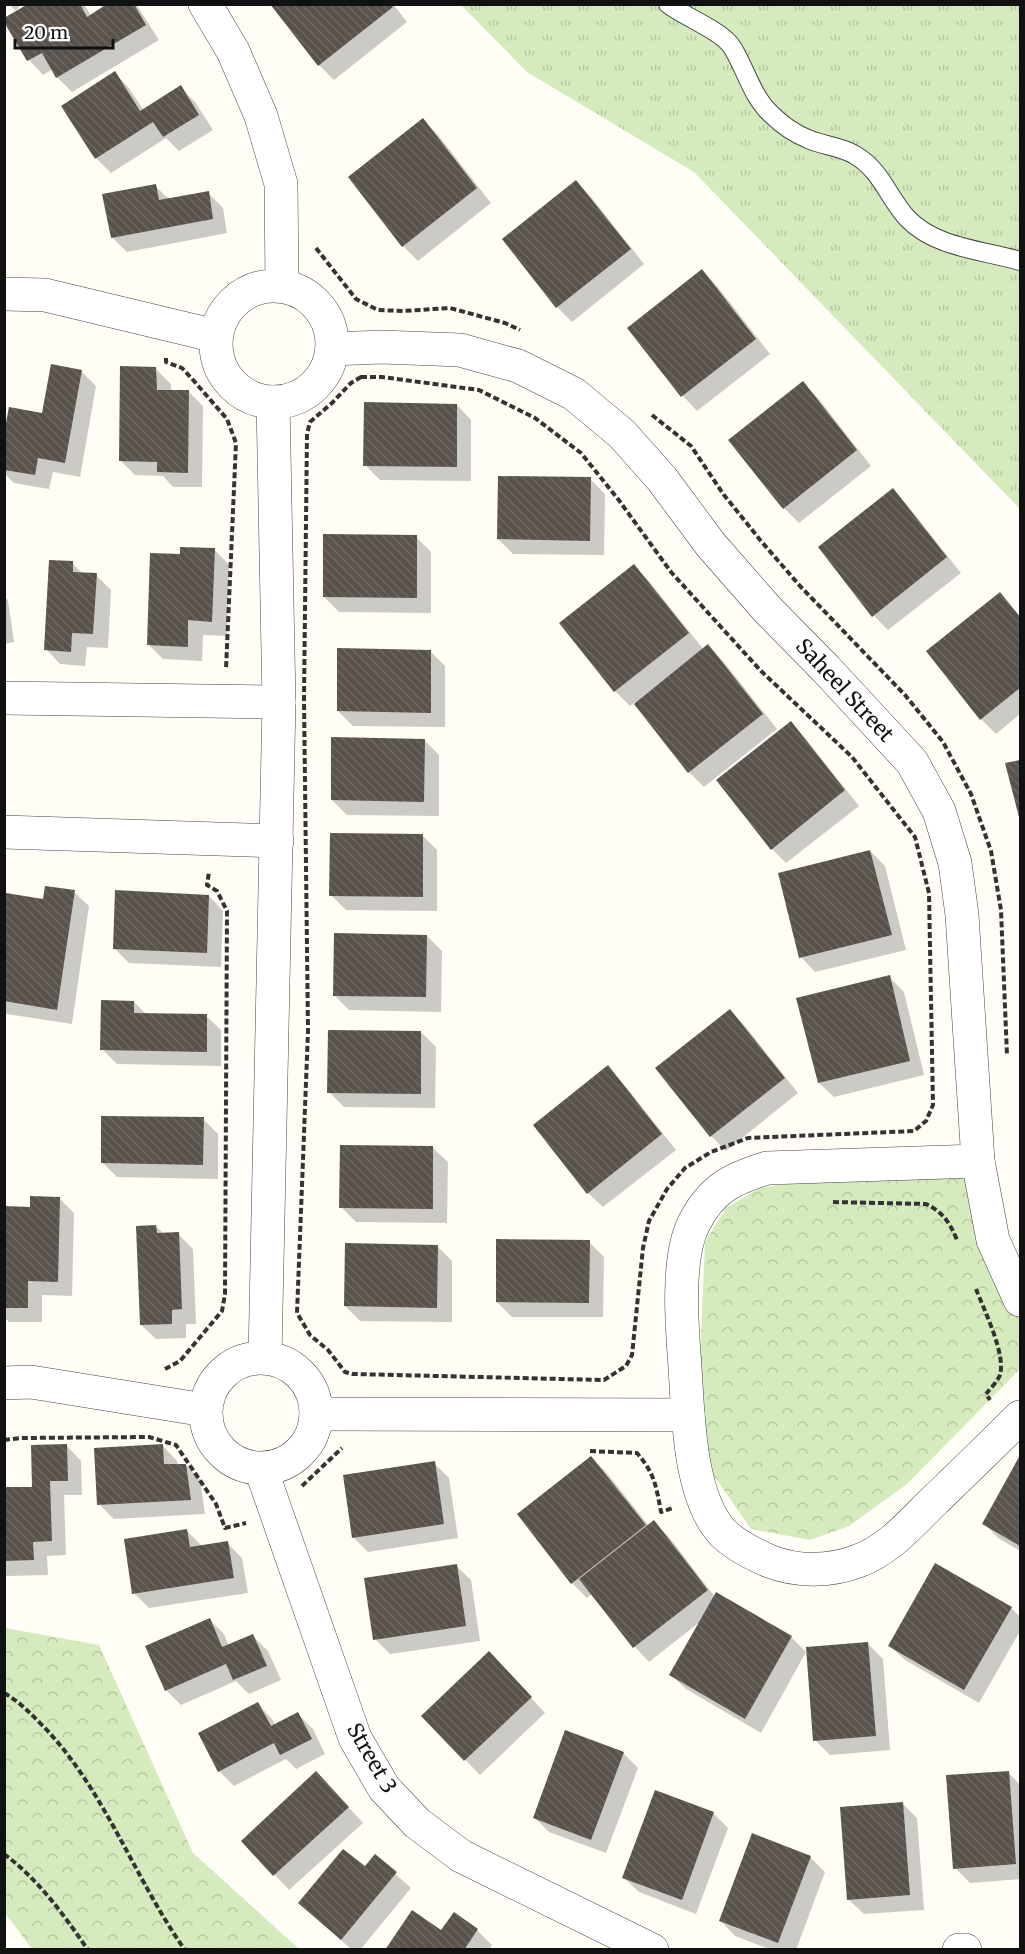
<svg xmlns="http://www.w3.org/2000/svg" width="1025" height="1954" viewBox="0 0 1025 1954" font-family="Merriweather,serif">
<defs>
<pattern id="grass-tufts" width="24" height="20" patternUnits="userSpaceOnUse" patternTransform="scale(1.5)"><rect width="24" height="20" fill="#d5ebbd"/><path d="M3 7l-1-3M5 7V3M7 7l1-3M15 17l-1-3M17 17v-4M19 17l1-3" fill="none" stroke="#b6c8a1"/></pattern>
<pattern id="park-crowns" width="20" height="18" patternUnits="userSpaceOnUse" patternTransform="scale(1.5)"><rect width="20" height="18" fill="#d5ebbd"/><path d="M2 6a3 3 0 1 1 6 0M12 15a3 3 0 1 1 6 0" fill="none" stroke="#b6c8a1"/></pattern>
<pattern id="building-back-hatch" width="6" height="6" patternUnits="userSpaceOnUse" patternTransform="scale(1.5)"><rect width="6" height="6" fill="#5a524d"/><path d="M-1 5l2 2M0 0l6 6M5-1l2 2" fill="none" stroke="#6d6662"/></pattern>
</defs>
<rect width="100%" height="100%" fill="#fffdf5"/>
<polygon fill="url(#grass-tufts)" points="461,5 1020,5 1020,509 694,172 527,72"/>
<g fill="url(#park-crowns)">
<polygon points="965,1156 986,1257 1020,1319 1020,1369 907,1484 849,1526 810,1540 751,1529 710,1470 699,1384 705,1242 726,1208 760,1188"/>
<polygon points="5,1628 99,1645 193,1853 299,1949 32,1949 5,1913"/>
</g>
<g fill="#0003">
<polygon points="9,4 21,4 16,11"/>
<polygon points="31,4 84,4 91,16 110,4 136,4 159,40 72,92 57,77 53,69 43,75 29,60"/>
<polygon points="271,4 393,4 407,22 334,80 319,65"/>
<polygon points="115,73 129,88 144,111 180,87 195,102 213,130 179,151 166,138 111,173 96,158"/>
<polygon points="423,120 438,135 491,203 418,261 403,246 350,178"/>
<polygon points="576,182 591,197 644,264 572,322 557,307 504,239"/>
<polygon points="155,186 170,200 208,193 223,208 227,233 127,252 112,237"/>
<polygon points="702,271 717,286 770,354 697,411 683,396 629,329"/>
<polygon points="156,369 171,384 171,391 188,391 203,406 202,487 173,487 163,476 135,475 120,460"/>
<polygon points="82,372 96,386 80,477 53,472 49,489 14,483 4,473 4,441 43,415"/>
<polygon points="803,383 818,398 871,466 799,523 784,508 730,440"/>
<polygon points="457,405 471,420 471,481 380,480 365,465"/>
<polygon points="590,479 605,494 604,555 513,554 498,539"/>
<polygon points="893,490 907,505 961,573 888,630 874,616"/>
<polygon points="416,537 431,552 431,613 339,612 324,597"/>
<polygon points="215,550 229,565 227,636 203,635 202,661 163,659 148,644"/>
<polygon points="72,563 83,574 96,575 111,590 108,648 87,647 85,666 60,664 46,649"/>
<polygon points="634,566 649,581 704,650 708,646 723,661 777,729 704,787 689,772 635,702 630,706 615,691 561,623"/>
<polygon points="1000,594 1020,616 1020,714 996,734 981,719 928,651"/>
<polygon points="4,596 8,600 14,642 4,644"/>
<polygon points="430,651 445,666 445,727 353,726 338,711"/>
<polygon points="791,723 805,738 859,806 786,863 772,849"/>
<polygon points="424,740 439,755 439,816 347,815 332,800"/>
<polygon points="1020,761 1020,818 1007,765"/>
<polygon points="423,836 437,850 437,911 346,910 331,895"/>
<polygon points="870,851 885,866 906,950 815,972 801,957"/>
<polygon points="74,892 89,906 72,1024 7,1014 4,1011 4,912 7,895 44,901"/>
<polygon points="209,896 223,911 221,967 129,963 114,948"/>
<polygon points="427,936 442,951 441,1012 349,1010 334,995"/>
<polygon points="889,977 904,992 924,1075 834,1097 819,1083"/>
<polygon points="134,1002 146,1014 206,1016 221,1030 221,1066 117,1064 102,1049"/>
<polygon points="730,1011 745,1026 798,1093 726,1151 711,1136 658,1069"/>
<polygon points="421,1032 436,1047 435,1108 344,1107 329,1092"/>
<polygon points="607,1067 622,1082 676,1150 603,1207 588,1193"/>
<polygon points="203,1119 218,1134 218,1179 117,1177 102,1162"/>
<polygon points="433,1148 448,1162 447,1223 356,1222 341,1207"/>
<polygon points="59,1198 74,1213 72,1296 42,1295 42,1322 9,1322 4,1317 4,1208 31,1208"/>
<polygon points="156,1226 164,1234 178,1234 193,1249 196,1324 186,1324 186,1338 156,1339 141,1325"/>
<polygon points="589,1242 604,1257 603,1317 512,1317 497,1302"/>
<polygon points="437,1246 452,1261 452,1322 360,1321 345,1306"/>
<polygon points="67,1446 81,1461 82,1495 64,1495 66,1555 47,1556 48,1575 7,1576 4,1573 4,1489 33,1488"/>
<polygon points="163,1446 177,1461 178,1465 186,1465 200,1480 205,1514 114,1519 99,1504"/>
<polygon points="591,1458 606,1472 649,1526 654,1522 669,1537 715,1597 791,1637 806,1652 761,1733 686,1689 671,1675 701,1621 649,1662 635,1647 592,1594 587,1598 572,1583"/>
<polygon points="1020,1458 1020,1551 998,1538 984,1523"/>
<polygon points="434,1463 449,1478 458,1538 368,1552 353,1537"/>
<polygon points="187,1531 202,1546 227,1543 242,1558 248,1593 149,1608 134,1593"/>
<polygon points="456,1566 471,1580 480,1641 390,1654 375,1639"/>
<polygon points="1011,1608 1020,1617 1020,1631 979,1703 905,1660 890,1646"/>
<polygon points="209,1619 224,1634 229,1646 253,1636 268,1651 281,1680 249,1694 236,1681 181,1705 166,1690"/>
<polygon points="868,1644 883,1659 890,1750 830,1755 815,1740"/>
<polygon points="504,1668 545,1713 480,1775 423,1716"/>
<polygon points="258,1704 272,1719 276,1726 298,1714 313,1729 325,1754 296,1769 286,1759 234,1786 219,1771"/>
<polygon points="623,1753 638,1768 606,1853 549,1832 534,1817"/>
<polygon points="1008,1772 1020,1785 1020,1879 970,1883 955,1868"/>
<polygon points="331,1788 363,1823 289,1890 243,1841"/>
<polygon points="656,1792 714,1814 728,1828 696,1914 639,1892 624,1878"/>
<polygon points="902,1803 917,1818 924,1910 864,1914 849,1900"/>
<polygon points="375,1856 411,1888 360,1950 352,1950 300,1903 365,1869"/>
<polygon points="810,1857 825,1872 796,1950 772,1950 735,1936 721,1921"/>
<polygon points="454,1914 477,1930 492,1945 489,1950 387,1950 441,1932"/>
</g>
<g fill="url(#building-back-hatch)">
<polygon points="28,4 80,4 87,17 107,4 134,4 146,25 56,78 42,53 27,61 4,22 4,18"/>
<polygon points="270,4 391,4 393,7 318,66"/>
<polygon points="115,71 140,111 181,85 199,115 163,137 153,122 95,159 61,106"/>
<polygon points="423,118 477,188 402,247 348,177"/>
<polygon points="576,180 631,249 556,308 502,239"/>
<polygon points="156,184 159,200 209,191 213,219 111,238 102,194"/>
<polygon points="702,269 756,339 681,397 627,328"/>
<polygon points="51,364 82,370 65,463 38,458 35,475 4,470 4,433 9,407 42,413"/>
<polygon points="120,366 156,367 157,390 189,390 188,473 157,472 157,462 119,461"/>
<polygon points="803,381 857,450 783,509 728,440"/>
<polygon points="364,402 457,404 457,467 363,466"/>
<polygon points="498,476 591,477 590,541 497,539"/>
<polygon points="893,488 947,557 872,617 818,547"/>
<polygon points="323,534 417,535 417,598 323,597"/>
<polygon points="180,547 215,548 212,622 188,620 188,647 147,645 150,553 180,554"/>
<polygon points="49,560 73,561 73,572 97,573 93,634 72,633 71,652 44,650"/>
<polygon points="634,564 689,633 614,692 559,623"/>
<polygon points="1000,592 1020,617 1020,688 980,720 926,651"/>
<polygon points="708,644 763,714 688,773 634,704"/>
<polygon points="337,648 431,650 431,713 337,711"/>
<polygon points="791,721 845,790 771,850 716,780"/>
<polygon points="331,737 425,739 424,802 331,800"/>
<polygon points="1020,760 1020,821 1005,763"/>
<polygon points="330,833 423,834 423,897 329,896"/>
<polygon points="870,850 892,935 799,958 778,873"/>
<polygon points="45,886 75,890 57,1010 4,1001 6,893 43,899"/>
<polygon points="115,890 209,895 207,953 113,949"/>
<polygon points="334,933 427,935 426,997 333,996"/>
<polygon points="890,975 910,1061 818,1083 796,998"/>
<polygon points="101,1000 134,1001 134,1013 207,1014 207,1052 100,1050"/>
<polygon points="730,1009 785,1078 710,1137 655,1068"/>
<polygon points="328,1030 421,1031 421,1094 327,1093"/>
<polygon points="608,1065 662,1134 587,1194 533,1125"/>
<polygon points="101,1116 204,1117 203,1165 101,1163"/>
<polygon points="340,1145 433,1146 433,1209 339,1208"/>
<polygon points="30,1196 60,1197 58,1282 28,1281 28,1308 4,1308 4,1206 30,1207"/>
<polygon points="156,1225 157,1233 179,1232 182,1309 172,1310 172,1324 140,1325 136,1226"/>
<polygon points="496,1239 590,1240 589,1303 496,1302"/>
<polygon points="345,1243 438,1245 437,1308 344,1306"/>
<polygon points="67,1444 68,1481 50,1481 52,1541 33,1542 34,1560 4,1561 4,1487 32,1487 31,1445"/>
<polygon points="163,1444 164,1464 186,1464 191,1500 97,1505 94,1448"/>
<polygon points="1020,1455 1020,1546 982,1524"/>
<polygon points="591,1456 646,1525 571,1584 517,1514"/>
<polygon points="435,1461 444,1524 352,1538 343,1475"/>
<polygon points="654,1520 708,1590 633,1648 579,1579"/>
<polygon points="187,1529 190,1547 228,1541 234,1578 132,1594 124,1539"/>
<polygon points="935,1563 1012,1607 964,1690 888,1646"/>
<polygon points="457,1564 466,1626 373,1640 364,1578"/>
<polygon points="716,1592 792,1636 745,1719 669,1675"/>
<polygon points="210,1618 222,1647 253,1634 267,1666 233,1680 226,1664 165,1691 145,1646"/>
<polygon points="868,1642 876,1736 813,1741 806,1647"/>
<polygon points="489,1651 532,1697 464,1761 421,1716"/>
<polygon points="258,1702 271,1726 298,1712 312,1739 280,1755 274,1743 218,1772 198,1733"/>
<polygon points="565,1730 624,1752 591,1840 533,1818"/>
<polygon points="316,1771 349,1807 273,1876 241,1841"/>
<polygon points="1009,1771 1016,1864 953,1869 946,1775"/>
<polygon points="655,1790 714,1812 682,1900 622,1878"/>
<polygon points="903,1802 910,1895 847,1900 840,1807"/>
<polygon points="752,1833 811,1856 778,1943 719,1921"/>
<polygon points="343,1849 365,1866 375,1854 397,1872 341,1940 298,1903"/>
<polygon points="412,1910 441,1930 454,1912 478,1929 464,1950 446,1950 444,1948 442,1950 385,1950"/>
</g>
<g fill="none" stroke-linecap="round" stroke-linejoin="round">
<defs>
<path id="lane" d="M668 4C685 17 722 31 732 47 746 69 751 95 771 114 782 125 793 133 808 139 823 146 840 146 855 155 881 170 888 197 907 218 935 248 983 250 1020 261"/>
<g id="street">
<polyline points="205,4 233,51 261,116 281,184 282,286"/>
<circle cx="274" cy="344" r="58"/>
<polyline points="4,294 45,295 216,336"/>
<polyline points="332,349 382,347 460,350 518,366 574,394 622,434 662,479 711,545 767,609 826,669 912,762 939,811 955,863 962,915 978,1161 993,1240 1020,1300"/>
<polyline points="4,698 279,702"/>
<polyline points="4,832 277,841"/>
<path d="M978 1161 767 1168C732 1179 712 1188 694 1223 676 1258 682 1328 685 1367 688 1414 689 1497 723 1533 735 1545 753 1554 769 1561 797 1572 829 1572 858 1561 889 1550 912 1522 935 1500 964 1472 992 1445 1020 1417"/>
<polyline points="265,1357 279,702 273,402"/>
<circle cx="261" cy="1413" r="55"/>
<polyline points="4,1383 31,1382 205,1410"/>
<polyline points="316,1414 688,1415"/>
<polyline points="261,1469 355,1738 384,1788 417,1823 461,1856 652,1950"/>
<polyline points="959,1950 965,1950"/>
</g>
</defs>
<use href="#lane" stroke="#444" stroke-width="20"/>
<use href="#street" stroke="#444" stroke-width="34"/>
<g stroke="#333" stroke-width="4" stroke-dasharray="6 3" stroke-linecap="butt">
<polyline points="316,248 356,299 378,310 403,311 450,308 505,323 520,330"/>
<polyline points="166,358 166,362 182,368 194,381 227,419 236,443 226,669"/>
<polygon points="361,377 382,377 479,390 535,418 581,453 618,499 671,572 761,671 852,757 915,837 929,893 933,1105 926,1121 914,1131 748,1138 711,1152 685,1168 667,1189 649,1221 643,1248 632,1355 626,1366 604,1380 353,1374 345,1372 328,1350 310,1335 297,1313 308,1031 304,699 307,434 310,422 332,403 351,383"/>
<polyline points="652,415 691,446 724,495 761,541 800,586 905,695 943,742 971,794 991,851 1001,910 1007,1055"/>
<path d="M833 1202 926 1204C943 1212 950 1223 957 1240"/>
<path d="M976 1289C984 1310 1006 1354 1000 1375 997 1382 990 1389 986 1394L990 1400"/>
<polyline points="165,1369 180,1361 222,1311 225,1294 227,911 217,891 207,885 209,872"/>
<polyline points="4,1440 21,1438 149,1437 176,1445 216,1504 225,1528 246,1523"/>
<path d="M590 1451 637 1453C655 1474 656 1486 661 1512L673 1508"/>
<polyline points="302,1486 342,1448"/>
<path d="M4 1693C20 1702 30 1713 43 1726 105 1790 134 1878 185 1950"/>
<path d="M4 1854C38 1879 64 1915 88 1950"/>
</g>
<use href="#lane" stroke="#fff" stroke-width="18"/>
<use href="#street" stroke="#fff" stroke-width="33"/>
</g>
<g text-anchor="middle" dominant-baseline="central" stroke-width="6" stroke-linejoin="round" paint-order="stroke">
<g font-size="21" fill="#111" stroke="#fff">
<text transform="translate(845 690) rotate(47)">Saheel Street</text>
<text transform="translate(372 1758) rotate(60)">Street 3</text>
</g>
</g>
<rect width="1025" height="1954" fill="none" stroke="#111111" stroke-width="12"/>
<path d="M15 39v9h98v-9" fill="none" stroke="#111111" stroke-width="3"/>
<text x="24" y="39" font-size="18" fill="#111111" stroke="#ffffff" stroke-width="4.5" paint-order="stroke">20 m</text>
</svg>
